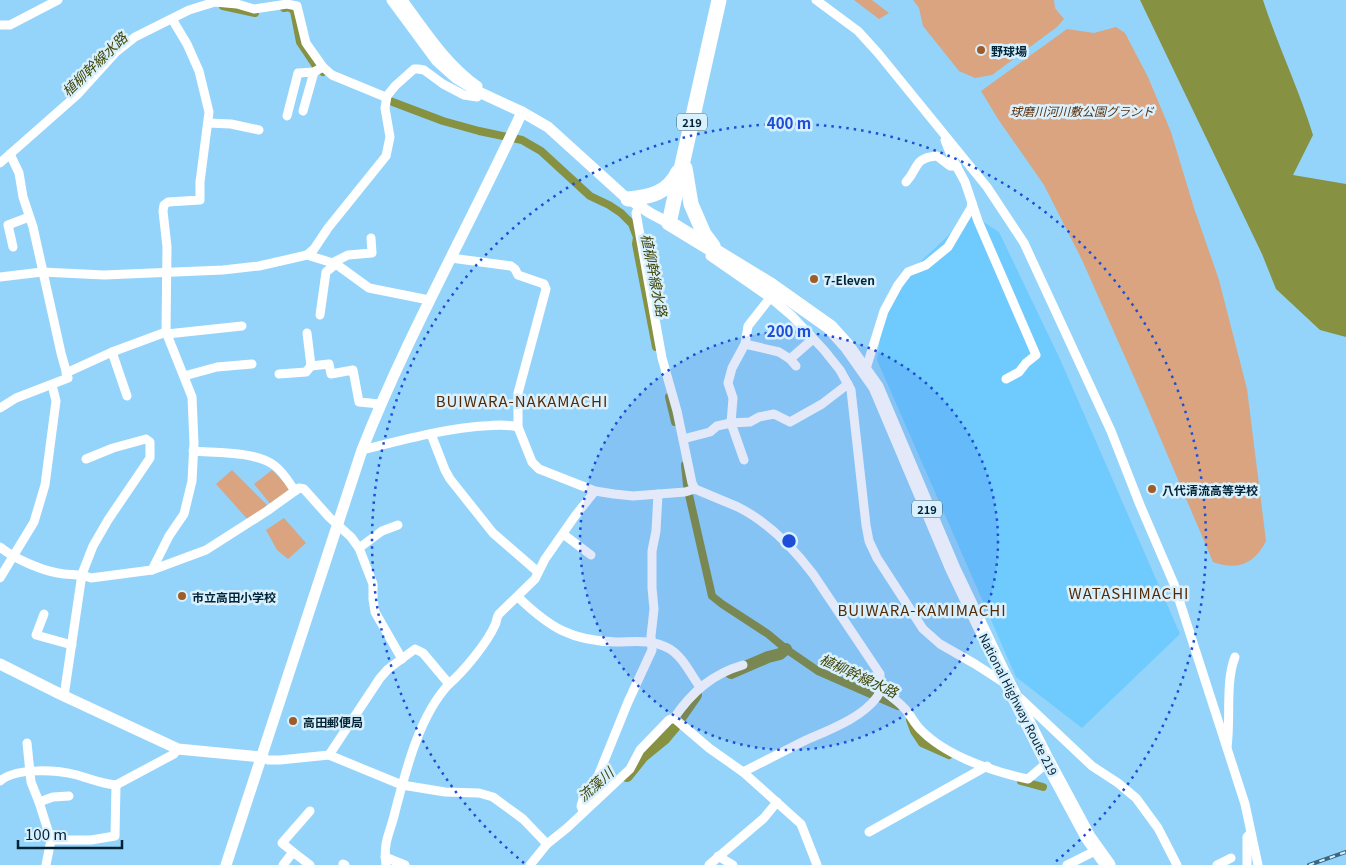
<svg xmlns="http://www.w3.org/2000/svg" width="1346" height="865" viewBox="0 0 1346 865" font-family="Georgia,'Noto Sans JP',serif">
<rect width="100%" height="100%" fill="#95d4fa"/>
<polygon fill="#6fcafe" points="971,214 999,232 1060,359 1180,634 1082,728 1016,677 877,360 883,318 916,266"/>
<g fill="#d9a47f">
<polygon points="854,0 872,0 889,13 879,19"/>
<polygon points="913,0 1054,0 1055,8 1064,19 1057,27 992,75 975,78 959,71 923,26 919,8"/>
<path d="M1116 27 1125 33 1148 77 1171 132 1194 208 1219 280 1247 389 1266 541C1255 564 1237 571 1213 562L1145 402 1082 260 1044 185 998 119 981 91 1067 29 1094 33Z"/>
<polygon points="232,470 269,507 249,521 216,484"/>
<polygon points="272,470 293,491 272,506 254,484"/>
<polygon points="284,518 306,543 288,559 277,550 266,530"/>
</g>
<path fill="#869141" d="M1140 0H1263C1278 46 1299 89 1313 135L1293 175 1346 184V337L1320 330 1276 289 1262 254Z"/>
<g fill="none" stroke-linecap="round" stroke-linejoin="round">
<g stroke="#869141" stroke-width="8">
<polyline points="223,6 255,13"/>
<polyline points="284,8 289,7 294,11 300,42 316,66 323,72"/>
<polyline points="390,101 443,121 479,131 522,140 541,151 590,196 609,205 621,213 632,224 637,237 636,244 656,347"/>
<polyline points="669,397 675,422"/>
<polyline points="685,465 687,485"/>
<polyline points="689,495 712,596 722,604 768,634 786,649 818,671 898,706"/>
<polyline points="910,720 914,731 922,743 949,755"/>
<polyline points="1021,781 1043,787"/>
</g>
<g stroke="#869141" stroke-width="12">
<polyline points="731,673 768,657 780,654 786,649"/>
<polyline points="680,718 696,695"/>
<polyline points="627,776 643,756 665,738 675,726"/>
</g>
<g stroke="#fff" stroke-width="9">
<path d="M403 0C426 31 446 63 478 86"/>
<polyline points="816,0 858,31 878,53 987,187 1024,243 1111,431 1140,505 1174,584 1245,804 1258,865"/>
<polyline points="0,25 10,25 58,0"/>
<polyline points="303,111 314,72"/>
<polyline points="287,116 298,73 314,72 323,67"/>
<polyline points="208,123 231,124 259,130"/>
<polyline points="945,140 952,158 965,182 978,221 1036,355 1026,363 1019,372 1006,379"/>
<polyline points="0,163 77,95 116,52 135,37 189,10 215,2 237,4 254,9 287,4 297,6 306,43 323,67 332,75 383,96 387,96 395,86 414,69 418,69 424,70 443,84 464,95 477,97 481,93"/>
<path d="M906 182C919 168 913 158 937 156L950 166H957"/>
<path d="M639 206 636 213 662 358 677 411 692 483 695 489C709 495 724 501 738 507 768 522 793 548 813 574L880 674C880 683 882 690 877 697 861 719 826 731 802 742 782 752 763 762 743 772"/>
<polyline points="13,247 8,225 29,217"/>
<polyline points="307,255 336,264 369,288 429,300"/>
<polyline points="710,256 772,299 792,316 824,350 840,370 851,390 866,525 869,541 877,558 923,629 940,644 975,664 1006,684"/>
<polyline points="451,258 511,266 515,269 518,275 544,284 546,289 518,393 518,427 532,462 539,469 595,491 614,494 633,496 685,492 695,489"/>
<polyline points="332,263 348,255 372,253 371,238"/>
<polyline points="0,277 42,272 104,275 223,270 259,266 307,255 314,249 328,228 386,156 390,137 385,108 387,96"/>
<polyline points="320,315 326,272 336,264"/>
<polyline points="307,333 311,366 329,364 331,374 353,370 359,402 380,404"/>
<polyline points="167,334 242,326"/>
<polyline points="745,344 779,352 790,359"/>
<polyline points="112,352 127,396"/>
<polyline points="796,366 790,359 813,339"/>
<polyline points="865,372 884,311 898,285 908,272 926,265 948,247 971,208 972,203"/>
<polyline points="66,373 112,352 166,332"/>
<polyline points="279,374 306,372 311,366"/>
<polyline points="184,376 217,367 252,364"/>
<polyline points="0,408 16,398 68,378 61,353 33,227 23,197 19,173 10,154"/>
<polyline points="431,434 445,470 450,479 493,533 538,572"/>
<polyline points="683,439 710,432 717,426 731,423 750,422 759,417 774,414 790,422 822,404 848,384"/>
<path d="M362 450C399 441 435 431 472 427 488 426 503 423 518 427"/>
<path d="M193 451C216 453 256 451 275 466 283 472 289 482 295 491"/>
<polyline points="744,460 731,423 733,398 728,383 732,368 745,344 748,326 770,298"/>
<polyline points="563,534 591,555"/>
<path d="M0 547C15 559 44 572 64 574 74 575 82 574 91 578L152 570 206 550 267 511 299 488 304 489 329 517 351 537 359 548 373 584V599L375 612 402 659"/>
<polyline points="359,548 382,531 398,525"/>
<polyline points="152,570 169,536 184,514 192,481 194,443 192,397 166,332 167,247 163,211 164,205 168,202 200,200 200,182 209,112 199,71 187,44 172,19"/>
<polyline points="0,578 34,522 45,485 56,401 52,385"/>
<path d="M518 597C549 627 571 641 616 642 634 642 651 639 668 648 682 655 691 675 700 687"/>
<polyline points="44,614 36,635 72,645"/>
<path d="M881 689C889 695 898 701 905 709 911 715 914 724 921 730 946 756 994 772 1028 779L1048 762"/>
<polyline points="64,696 82,574 93,546 108,520 150,458 150,442 146,439 113,448 86,459"/>
<polyline points="1020,698 1092,766 1118,783 1136,798 1158,828 1177,865"/>
<path d="M674 718C692 692 712 674 743 665"/>
<polyline points="27,743 31,782 39,802 53,797 69,796"/>
<path d="M1227 747C1231 719 1225 682 1235 657"/>
<path d="M329 755 380 678 388 669 415 649 423 653 449 684C464 671 487 643 495 625 497 621 496 618 499 614L535 579 545 559 575 516 595 491"/>
<polyline points="262,757 268,760 280,760 329,755 402,785 445,792 479,793 493,797 523,819 547,844"/>
<path d="M0 781C17 767 57 770 77 775 91 779 102 784 116 785L174 754 178 749"/>
<polyline points="39,802 51,840 91,840 115,836 116,785"/>
<polyline points="583,811 581,806 583,799 598,776 628,702 652,650 651,636 654,609 652,588 652,551 656,531 658,494"/>
<polyline points="869,832 987,766"/>
<polyline points="293,852 282,843 310,811"/>
<polyline points="718,856 733,865"/>
<polyline points="385,857 405,865"/>
<polyline points="343,864 345,865"/>
<polyline points="46,865 51,840"/>
<polyline points="283,865 293,852 310,865"/>
<path d="M386 865C383 840 390 834 395 812 406 770 419 716 449 684"/>
<polyline points="530,865 547,844 567,828 630,769 640,750 669,720 674,718 709,748 743,772 801,824 817,865"/>
<polyline points="709,865 764,818 777,802"/>
<polyline points="1067,865 1097,850"/>
<polyline points="1217,865 1231,858"/>
<polyline points="1247,865 1247,837 1250,834"/>
</g>
<g stroke="#fff" stroke-width="11">
<polyline points="392,0 437,61 456,78 481,93 522,112 548,127 623,195 650,213 669,223"/>
<polyline points="0,664 62,695 178,749 262,757"/>
<path d="M226 865 362 450C408 334 470 225 522 112"/>
</g>
<g stroke="#fff" stroke-width="15">
<polyline points="719,0 669,223 772,286 830,327 847,346 876,387 953,569 1003,674 1045,757 1088,837 1108,865"/>
<polyline points="685,168 691,204 704,234 713,246"/>
<path d="M628 199C650 197 668 193 678 172"/>
</g>
<defs>
<polyline id="rail" points="1309,865 1346,852"/>
</defs>
<use href="#rail" stroke="#3a6882" stroke-width="4"/>
<use href="#rail" stroke="#d9f0fe" stroke-width="2" stroke-dasharray="5.5" stroke-linecap="butt"/>
</g>
<circle cx="789" cy="541" r="209" fill="#1d4ed8" fill-opacity=".12"/>
<g fill="none" stroke="#1d4ed8" stroke-width="2.5" stroke-dasharray="2.5 5">
<circle cx="789" cy="541" r="209"/>
<path d="M524 863A417 417 0 1 1 1054 863"/>
</g>
<g fill="#9e5c28" stroke="#d9f0fe" stroke-width="2">
<circle cx="981" cy="50" r="5"/>
<circle cx="814" cy="279" r="5"/>
<circle cx="1152" cy="489" r="5"/>
<circle cx="182" cy="596" r="5"/>
<circle cx="293" cy="721" r="5"/>
</g>
<g text-anchor="middle" dominant-baseline="central" stroke-width="5" stroke-linejoin="round" paint-order="stroke">
<g fill="#d9f0fe" stroke="#416172" stroke-width="1">
<rect x="677" y="113.5" width="30" height="17" rx="4"/>
<rect x="912" y="500.5" width="30" height="17" rx="4"/>
</g>
<g font-size="11" font-weight="bold" fill="#002436">
<text x="692" y="122">219</text>
<text x="927" y="509">219</text>
</g>
<g font-size="12" font-weight="bold" fill="#002436" stroke="#d9f0fe" text-anchor="start">
<text x="991" y="50">野球場</text>
<text x="824" y="279">7-Eleven</text>
<text x="1162" y="489">八代清流高等学校</text>
<text x="192" y="596">市立高田小学校</text>
<text x="303" y="721">高田郵便局</text>
</g>
<g font-size="12" font-style="italic" fill="#5d300a" stroke="#d9f0fe">
<text x="1082" y="110">球磨川河川敷公園グランド</text>
</g>
<g font-size="12" fill="#002436" stroke="#d9f0fe">
<text transform="translate(1019 704) rotate(63)">National Highway Route 219</text>
</g>
<g font-size="14" font-style="italic" fill="#3e4505" stroke="#d9f0fe">
<text transform="translate(94 64) rotate(-44)">植柳幹線水路</text>
<text transform="translate(655 275) rotate(79)">植柳幹線水路</text>
<text transform="translate(859 675) rotate(25)">植柳幹線水路</text>
<text transform="translate(595 784) rotate(-42)">流藻川</text>
</g>
<g font-size="15" letter-spacing="1" fill="#552902" stroke="#d9f0fe">
<text x="522" y="400">BUIWARA-NAKAMACHI</text>
<text x="1129" y="592">WATASHIMACHI</text>
<text x="922" y="609">BUIWARA-KAMIMACHI</text>
</g>
</g>
<circle cx="789" cy="541" r="8" fill="#1d4ed8" stroke="#d9f0fe" stroke-width="2.5"/>
<g font-size="15" text-anchor="middle" font-weight="bold" fill="#1d4ed8" stroke="#d9f0fe" stroke-width="5" stroke-linejoin="round" paint-order="stroke">
<text x="789" y="129">400 m</text>
<text x="789" y="337">200 m</text>
</g>
<path d="M18 840v8h104v-8" fill="none" stroke="#002436" stroke-width="2.5"/>
<text x="25" y="840" font-size="15" fill="#002436" stroke="#d9f0fe" stroke-width="4" paint-order="stroke">100 m</text>
</svg>
